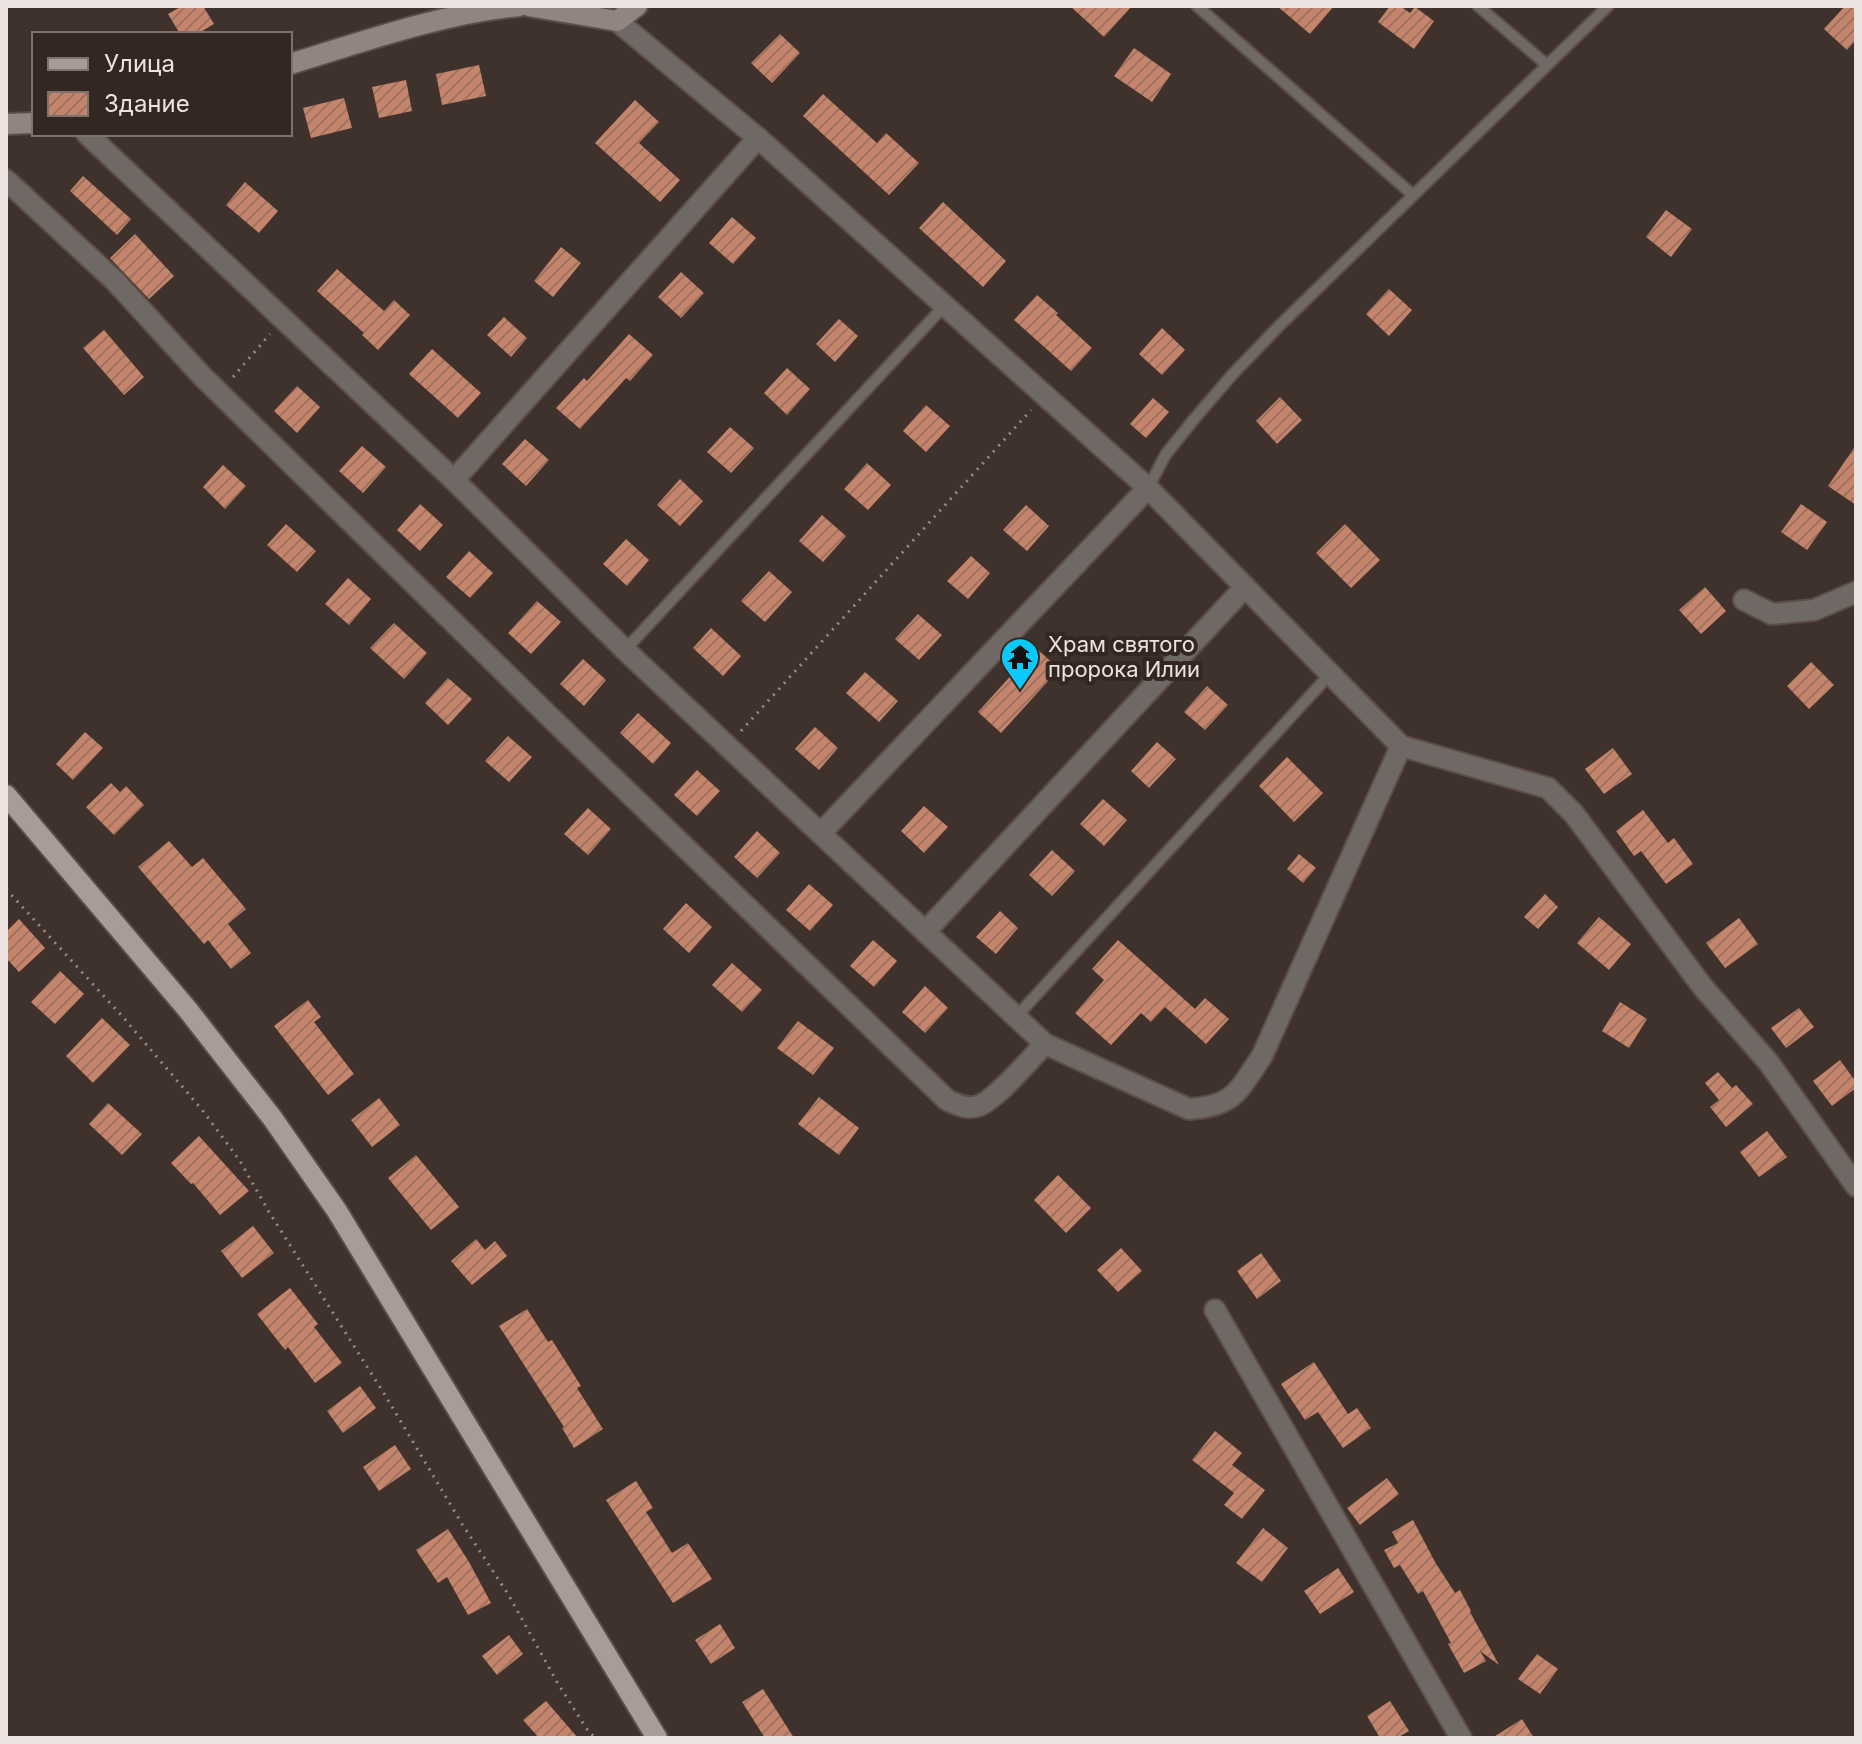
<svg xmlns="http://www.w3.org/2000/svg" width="1862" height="1744" viewBox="0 0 1862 1744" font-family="Inter,sans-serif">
<defs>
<pattern id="building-hatch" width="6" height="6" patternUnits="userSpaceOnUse" patternTransform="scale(2)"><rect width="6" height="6" fill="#c5856c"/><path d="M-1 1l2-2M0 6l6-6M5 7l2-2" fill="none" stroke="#9f7260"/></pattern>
</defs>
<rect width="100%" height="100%" fill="#3f312b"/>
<g fill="url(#building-hatch)">
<polygon points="182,6 203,6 214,24 197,34 180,34 168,14"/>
<polygon points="1070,6 1132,6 1104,37"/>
<polygon points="1277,6 1334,6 1310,34"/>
<polygon points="1390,6 1400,6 1410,13 1415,7 1434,21 1414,49 1378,22"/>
<polygon points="1845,6 1856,6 1856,40 1847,50 1824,29"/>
<polygon points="780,34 800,53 772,83 751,63"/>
<polygon points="1134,48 1171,74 1152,102 1114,76"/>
<polygon points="479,65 486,96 442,105 436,74"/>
<polygon points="406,80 412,111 379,118 372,87"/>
<polygon points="823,94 877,143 886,133 919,163 889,195 803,116"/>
<polygon points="344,98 352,128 311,138 303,108"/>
<polygon points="635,100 659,122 639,143 680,180 660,202 595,143"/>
<polygon points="83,176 131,219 117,235 70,191"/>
<polygon points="245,182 278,211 259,233 226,205"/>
<polygon points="943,202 1006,261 983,287 919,228"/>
<polygon points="1666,210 1692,229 1671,257 1646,237"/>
<polygon points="732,217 756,238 733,264 709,243"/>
<polygon points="135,234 174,276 149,299 110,258"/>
<polygon points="561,247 581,263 553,297 534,281"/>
<polygon points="337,269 384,311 394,300 410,315 378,350 362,335 364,333 317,291"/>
<polygon points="681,272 704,293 681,318 658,297"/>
<polygon points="1389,289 1412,310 1389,336 1366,314"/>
<polygon points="1037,295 1058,313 1056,315 1092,348 1071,371 1014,320"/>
<polygon points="504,317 527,338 511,357 487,335"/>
<polygon points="839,319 858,336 835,362 816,344"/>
<polygon points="1162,328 1185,350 1162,375 1139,354"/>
<polygon points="104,330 144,377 124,395 83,348"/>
<polygon points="629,334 653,355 630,381 626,378 580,429 556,408 584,378 587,381"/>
<polygon points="432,349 481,393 458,418 409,374"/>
<polygon points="787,368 810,389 787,415 764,393"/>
<polygon points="297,386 320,407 297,433 274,411"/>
<polygon points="1280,397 1302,420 1277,444 1256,421"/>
<polygon points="1153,398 1169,412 1146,438 1130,424"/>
<polygon points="926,405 950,426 926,452 903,431"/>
<polygon points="730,427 754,448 731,473 707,452"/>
<polygon points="525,439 549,460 526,486 502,464"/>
<polygon points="1856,445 1856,505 1828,486"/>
<polygon points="362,446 386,467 363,493 339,471"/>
<polygon points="867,463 891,485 868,510 844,489"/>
<polygon points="223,465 246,486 225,509 203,487"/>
<polygon points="680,479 703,501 680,526 657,505"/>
<polygon points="420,504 443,525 420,551 397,530"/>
<polygon points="1801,504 1827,522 1807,550 1781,532"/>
<polygon points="1026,505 1049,526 1027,551 1003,530"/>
<polygon points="822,515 846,536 823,562 799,541"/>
<polygon points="286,524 316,551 297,572 267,545"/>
<polygon points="1345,524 1380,560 1351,588 1316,553"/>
<polygon points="626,539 649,560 627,586 603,564"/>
<polygon points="469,551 493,573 470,598 446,577"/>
<polygon points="971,556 990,573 968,599 947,581"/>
<polygon points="769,571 792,592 765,622 741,601"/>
<polygon points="348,578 371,599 349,625 325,604"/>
<polygon points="1705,587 1726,611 1701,634 1679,610"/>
<polygon points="537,601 561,622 531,654 508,633"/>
<polygon points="918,614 942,635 919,660 895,639"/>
<polygon points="394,623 427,653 404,679 370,648"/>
<polygon points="711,628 741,656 723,676 693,648"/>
<polygon points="1036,648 1059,669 1001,733 978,712"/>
<polygon points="583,659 606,680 584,706 560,684"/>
<polygon points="1811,662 1834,685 1809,709 1787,686"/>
<polygon points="865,672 898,701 879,722 846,693"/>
<polygon points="448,678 472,699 448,725 425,703"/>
<polygon points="1207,686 1228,705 1205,730 1184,712"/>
<polygon points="638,713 671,743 653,764 620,733"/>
<polygon points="815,727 838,748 819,770 795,749"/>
<polygon points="85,732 103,748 73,780 56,764"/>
<polygon points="508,736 532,757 509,782 485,761"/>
<polygon points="1157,742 1176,759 1149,788 1131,771"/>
<polygon points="1613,748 1632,774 1604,794 1585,769"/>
<polygon points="1287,757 1323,793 1294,822 1259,786"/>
<polygon points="697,770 720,791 697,816 674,795"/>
<polygon points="111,783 120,792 126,786 144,805 114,835 86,807"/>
<polygon points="1103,799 1127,820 1104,846 1080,824"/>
<polygon points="924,806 948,827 924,853 901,831"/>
<polygon points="588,808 611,829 588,855 564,834"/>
<polygon points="1643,810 1668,843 1674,838 1693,864 1666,884 1641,851 1634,856 1616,831"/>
<polygon points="757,831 780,853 757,878 734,857"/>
<polygon points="169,841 192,867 203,858 246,909 228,924 251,953 231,969 208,940 204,944 138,867"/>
<polygon points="1052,850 1075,871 1052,896 1029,875"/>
<polygon points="1299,854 1316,868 1303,883 1287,869"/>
<polygon points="809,884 833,905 810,931 786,910"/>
<polygon points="1545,894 1558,907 1538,929 1524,917"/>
<polygon points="686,903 712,927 689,953 663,929"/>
<polygon points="1000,911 1018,928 996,954 976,937"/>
<polygon points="1599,917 1631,944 1609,970 1577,943"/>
<polygon points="1739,918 1758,944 1725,968 1706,943"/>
<polygon points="19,919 45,948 19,972 6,958 6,932"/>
<polygon points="873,940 897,961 874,987 850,966"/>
<polygon points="1118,940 1195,1009 1205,998 1229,1019 1206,1044 1165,1007 1151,1022 1141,1013 1111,1045 1075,1013 1104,980 1092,969"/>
<polygon points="732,963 762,990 742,1012 712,985"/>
<polygon points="60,971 84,994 55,1024 31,1002"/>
<polygon points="925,986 948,1008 925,1033 902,1012"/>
<polygon points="308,1000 321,1017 314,1022 354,1074 328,1095 274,1026"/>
<polygon points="1620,1002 1647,1019 1629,1048 1602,1031"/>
<polygon points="1799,1008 1814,1027 1786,1048 1771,1028"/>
<polygon points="102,1018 130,1045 93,1083 66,1056"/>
<polygon points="798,1021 834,1048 813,1075 777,1048"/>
<polygon points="1840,1060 1856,1082 1856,1088 1832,1106 1813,1081"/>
<polygon points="1718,1072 1732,1088 1736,1085 1753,1104 1726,1127 1710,1107 1719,1100 1705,1083"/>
<polygon points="819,1097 859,1128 839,1155 798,1124"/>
<polygon points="379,1098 400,1125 372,1147 351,1120"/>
<polygon points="108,1103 142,1134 122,1155 89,1124"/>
<polygon points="1767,1131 1787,1157 1759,1177 1740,1152"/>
<polygon points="199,1136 249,1191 220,1215 193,1183 191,1184 171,1163"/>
<polygon points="416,1155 459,1207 431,1230 388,1178"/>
<polygon points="1058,1175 1091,1208 1066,1233 1034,1200"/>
<polygon points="253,1226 274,1253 242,1278 221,1251"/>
<polygon points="476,1239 485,1250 495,1241 507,1256 472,1285 451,1261"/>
<polygon points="1121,1248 1142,1271 1118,1292 1097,1270"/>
<polygon points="1261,1253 1281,1281 1257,1299 1237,1271"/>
<polygon points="290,1288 318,1324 314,1327 342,1363 315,1383 288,1347 285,1350 257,1314"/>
<polygon points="527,1309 548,1342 552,1340 581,1386 577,1388 603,1429 574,1448 562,1428 564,1427 499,1326"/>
<polygon points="1314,1362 1348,1414 1357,1408 1371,1428 1343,1448 1318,1412 1305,1420 1281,1384"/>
<polygon points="360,1386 376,1408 343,1433 327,1411"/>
<polygon points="1215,1431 1242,1453 1232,1465 1265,1490 1242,1519 1224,1505 1234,1493 1192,1460"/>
<polygon points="395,1445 411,1469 379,1491 363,1467"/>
<polygon points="1387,1478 1399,1494 1360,1525 1347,1508"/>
<polygon points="636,1481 653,1508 646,1512 672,1553 688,1543 712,1579 673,1603 606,1500"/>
<polygon points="1413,1520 1435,1562 1455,1593 1460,1590 1471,1611 1470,1612 1499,1665 1480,1651 1486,1661 1464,1673 1448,1644 1451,1643 1423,1591 1418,1594 1400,1565 1394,1568 1384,1550 1398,1543 1392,1532"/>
<polygon points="1263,1528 1288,1548 1262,1582 1236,1563"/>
<polygon points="448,1529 469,1562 491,1603 468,1615 447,1577 438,1583 416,1550"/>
<polygon points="1338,1568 1354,1592 1320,1614 1304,1591"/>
<polygon points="720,1624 735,1648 711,1664 695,1640"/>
<polygon points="509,1635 523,1654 497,1675 482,1656"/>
<polygon points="1537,1654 1558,1669 1540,1694 1518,1679"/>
<polygon points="763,1689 794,1738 765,1738 742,1702"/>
<polygon points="546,1701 578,1738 539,1738 523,1720"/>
<polygon points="1390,1701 1409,1731 1397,1738 1380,1738 1367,1716"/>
<polygon points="1522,1719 1534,1738 1492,1738"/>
</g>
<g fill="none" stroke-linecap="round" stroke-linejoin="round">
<defs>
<g id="lane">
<polyline points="1197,6 1413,195"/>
<polyline points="1478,6 1547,65"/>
<polyline points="1148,488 1166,454 1195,418 1231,376 1280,325 1608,6"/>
<polyline points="625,650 945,305"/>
<polyline points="1016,1017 1330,674"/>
</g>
<g id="street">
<polyline points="617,21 758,138 1148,488 1401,746 1548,788 1574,814 1702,986 1769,1063 1856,1186"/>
<path d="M87 134 454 480 625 650 1045 1044 1189 1109C1235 1106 1238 1091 1262 1056L1401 746"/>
<path d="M6 180 115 281 201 375 551 718 947 1100C956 1104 967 1110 978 1106 996 1100 1030 1059 1045 1044"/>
<polyline points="454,480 758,138"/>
<polyline points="1744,600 1772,614 1814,610 1856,592"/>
<polyline points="821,833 1148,488"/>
<polyline points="925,932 1245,587"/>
<polyline points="1215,1310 1461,1738"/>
</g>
<g id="secondary">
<polyline points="528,6 617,21 637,6"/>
<path d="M290 64C365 41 441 14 519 6"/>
<polyline points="6,124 34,123"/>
</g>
<polyline id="primary" points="6,795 188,1010 273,1119 337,1211 657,1738"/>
</defs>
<use href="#lane" stroke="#5b4d48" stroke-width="14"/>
<use href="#street" stroke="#5b4d48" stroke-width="24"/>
<use href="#secondary" stroke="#5b4d48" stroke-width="24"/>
<use href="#primary" stroke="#5b4d48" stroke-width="24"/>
<g stroke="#988c88" stroke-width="3" stroke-dasharray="2 6" stroke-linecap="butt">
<polyline points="233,377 270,334"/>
<polyline points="741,731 1031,410"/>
<polyline points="6,889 122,1016 203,1111 240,1161 269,1212 385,1395 462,1524 508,1594 557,1682 586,1728 595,1738"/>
</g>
<use href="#lane" stroke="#6f6865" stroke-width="10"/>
<use href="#street" stroke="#6f6865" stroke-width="20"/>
<use href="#secondary" stroke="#908580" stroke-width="20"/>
<use href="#primary" stroke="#a99b95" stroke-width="20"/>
</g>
<defs>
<symbol id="temple-pin" viewBox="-11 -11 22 30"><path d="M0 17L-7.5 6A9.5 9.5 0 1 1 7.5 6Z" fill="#0acafa" stroke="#342722"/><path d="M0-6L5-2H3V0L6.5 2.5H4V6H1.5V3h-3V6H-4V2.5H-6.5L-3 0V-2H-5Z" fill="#111"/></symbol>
</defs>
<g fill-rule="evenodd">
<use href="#temple-pin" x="998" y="635" width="44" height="60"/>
</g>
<g text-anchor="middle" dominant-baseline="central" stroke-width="8" stroke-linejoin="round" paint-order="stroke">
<g font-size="22" fill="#ece3e0" stroke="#342722" text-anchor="start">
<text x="1048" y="644">Храм святого<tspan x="1048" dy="25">пророка Илии</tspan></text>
</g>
</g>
<rect width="1862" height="1744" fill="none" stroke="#ece3e0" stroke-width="16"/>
<rect x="32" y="32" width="260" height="104" fill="#342722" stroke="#7e726e" stroke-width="2"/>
<rect x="48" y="58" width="40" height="12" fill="#a99b95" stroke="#7e726e" stroke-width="2"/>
<text x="104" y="72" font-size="24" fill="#ece3e0">Улица</text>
<rect x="48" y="92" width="40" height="24" fill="url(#building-hatch)" stroke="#7e726e" stroke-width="2"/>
<text x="104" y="112" font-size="24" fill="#ece3e0">Здание</text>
</svg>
